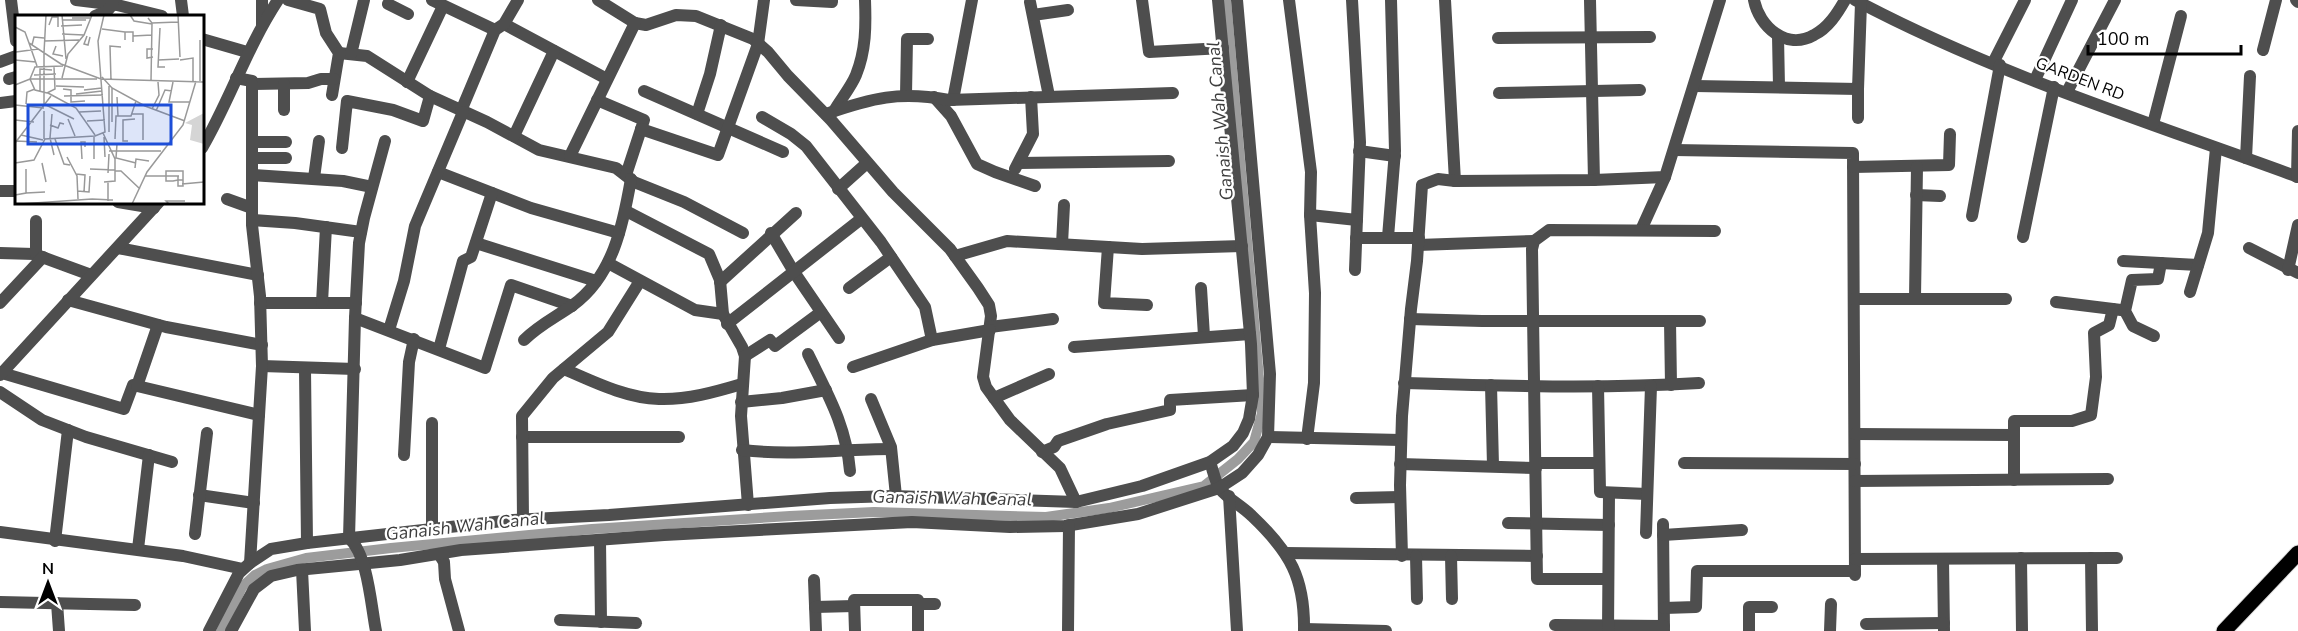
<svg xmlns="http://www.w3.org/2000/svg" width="2298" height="631" viewBox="0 0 2298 631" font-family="'Nunito Sans',sans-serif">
<rect width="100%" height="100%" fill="#fff"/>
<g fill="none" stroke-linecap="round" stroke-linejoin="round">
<polyline stroke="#9c9c9c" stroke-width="10" points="221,631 242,587 255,575 267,569 306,558 391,548 592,529 790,516 874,512 1046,517 1109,508 1204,486 1238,459 1254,442 1262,413 1226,0"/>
<defs>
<polyline id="major" points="2224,631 2298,553"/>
</defs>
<use href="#major" stroke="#dbdbdb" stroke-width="17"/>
<g stroke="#4e4e4e" stroke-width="12">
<polyline points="11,0 16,41"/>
<polyline points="76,0 117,5 162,16"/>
<polyline points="181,0 183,16"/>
<polyline points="288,0 320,9 326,33 339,53 332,95"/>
<polyline points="432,0 495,30"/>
<polyline points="598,0 635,23 646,25 676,15 696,16 753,39 768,52 788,76 831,120 893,192 950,249 978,288 989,305 991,316 983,377 986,387 1010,420 1060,468 1076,502"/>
<polyline points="796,0 832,2 832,0"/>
<polyline points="1142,0 1149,52 1223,48"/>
<polyline points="1289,0 1311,172 1310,215 1315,293 1314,383 1307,439"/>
<polyline points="1352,0 1360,142 1355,270"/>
<polyline points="1445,0 1455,181"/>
<polyline points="1590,0 1594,180"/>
<path d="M1754 0C1759 26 1786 51 1814 35 1828 28 1837 14 1845 0"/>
<path d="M1855 0C1994 74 2151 123 2298 177"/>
<polyline points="2296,0 2298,2"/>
<polyline points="1030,2 1049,96"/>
<polyline points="388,4 408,14"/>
<polyline points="1033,15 1068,10"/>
<polyline points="95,16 107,11 113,4"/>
<polyline points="504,24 607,79"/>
<polyline points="262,25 262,0"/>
<polyline points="1778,36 1779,87"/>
<polyline points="1498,38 1650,37"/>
<polyline points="202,39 247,52"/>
<polyline points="2263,50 2276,0"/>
<polyline points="339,53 367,56 430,96 487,122 539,150 616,168 634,182 684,202 743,233"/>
<polyline points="351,54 364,0"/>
<polyline points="0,62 16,56"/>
<polyline points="1993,63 2025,0"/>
<polyline points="236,78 252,81 252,84 308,83 321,79 334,79"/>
<polyline points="9,79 16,77"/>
<polyline points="2035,80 2072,0"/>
<polyline points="407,82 443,6"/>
<polyline points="284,84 284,110"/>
<polyline points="1695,86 1858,89 1861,3"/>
<polyline points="1858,89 1858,118"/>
<polyline points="644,91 783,152"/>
<polyline points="2067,92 2115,0"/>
<polyline points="1499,93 1640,90"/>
<polyline points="906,95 907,39 928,39"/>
<polyline points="934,97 951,116 977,164 995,172 1035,186"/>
<polyline points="597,100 644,120 626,175"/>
<polyline points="953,100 972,0"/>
<polyline points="0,103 16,101"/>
<polyline points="461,111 495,30 504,24 518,0"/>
<path d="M834 111C841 99 851 87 856 75 866 50 866 26 865 0"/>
<polyline points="697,114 710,74 721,25"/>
<path d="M826 114C872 98 899 91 949 100L1173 93"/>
<polyline points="762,117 791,134 806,146 881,242 925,307 932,340"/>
<polyline points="2153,124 2181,16"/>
<polyline points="641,129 718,155 758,44 764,0"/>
<polyline points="514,136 554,51"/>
<polyline points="253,142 286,142"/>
<path d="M202 148C230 100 247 47 278 0"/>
<polyline points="342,148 347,101 393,110 423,121 430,96"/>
<polyline points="1674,150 1853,153 1855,575"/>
<polyline points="1359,151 1395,156"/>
<polyline points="570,156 635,23"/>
<polyline points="253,158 286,158"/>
<polyline points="2246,158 2250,76"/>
<polyline points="1019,163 1169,161"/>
<polyline points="1853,167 1949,165 1950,134"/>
<polyline points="1015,169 1033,134 1031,97"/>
<polyline points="438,172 531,208 619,233"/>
<polyline points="252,175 343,181 372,187"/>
<polyline points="2297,177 2298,131"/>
<polyline points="314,178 319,141"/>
<polyline points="838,189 867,163"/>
<polyline points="0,191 16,191"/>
<polyline points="1916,195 1940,196"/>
<polyline points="227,199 252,208"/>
<polyline points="118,202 154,208"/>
<polyline points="626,211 709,254 720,280 723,314 742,347 745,356 741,416 748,505"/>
<polyline points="1310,215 1357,220"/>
<polyline points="1972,216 2000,65"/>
<polyline points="252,220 295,223 361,232"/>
<polyline points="1641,230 1665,177"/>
<polyline points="771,233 794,272 839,338"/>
<polyline points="1388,237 1395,151 1391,0"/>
<polyline points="2023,237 2054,87"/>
<polyline points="1356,238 1419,238"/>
<polyline points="476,243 596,281"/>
<polyline points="1062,244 1064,205"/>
<polyline points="1418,245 1534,241"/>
<polyline points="1108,247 1104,303 1147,305"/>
<polyline points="118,248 258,275"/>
<polyline points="2249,248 2298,273"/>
<polyline points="0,253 34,254 91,275"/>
<polyline points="36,255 36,221"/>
<polyline points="955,256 1007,241 1142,249 1242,246"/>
<polyline points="2123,261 2198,265"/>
<polyline points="608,263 695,310 723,314"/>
<polyline points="2288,270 2298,225"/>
<polyline points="720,282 796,213"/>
<polyline points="849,288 891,257"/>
<polyline points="1201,288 1204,336"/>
<polyline points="2190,292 2208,233 2216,148"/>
<polyline points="1915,298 1917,167"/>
<polyline points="1854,299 2006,299"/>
<polyline points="68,300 166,327 262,345"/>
<polyline points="2056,302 2121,310"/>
<polyline points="0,303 43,257"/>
<polyline points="260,303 356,303"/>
<polyline points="322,303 326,227"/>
<polyline points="355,318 485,368 511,285 572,306"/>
<polyline points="1410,319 1482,321 1700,321"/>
<polyline points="1670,321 1671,385"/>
<polyline points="727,324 861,219"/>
<polyline points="990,327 1053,319"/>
<polyline points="389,330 404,281 415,226 463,112"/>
<polyline points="2154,336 2133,326 2125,311 2132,280 2158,279 2161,263"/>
<path d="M524 340C539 325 556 317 573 305 613 276 623 225 631 179"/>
<polyline points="1074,347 1250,334"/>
<polyline points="439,349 463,261 471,257 492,193"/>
<path d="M808 354C828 395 846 425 850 471"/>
<polyline points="745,356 770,340 775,346 821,312"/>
<polyline points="262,366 355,369"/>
<polyline points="853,367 932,340 990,330"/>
<polyline points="305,369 307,543"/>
<path d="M564 369C594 382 626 398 659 399 687 400 715 392 742 384"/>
<polyline points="2,373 124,409 133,385 259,415"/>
<polyline points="0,375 159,202"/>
<path d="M1404 383C1503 386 1601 389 1699 383"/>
<polyline points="1491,385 1493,466"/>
<polyline points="137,386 158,325"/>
<polyline points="1598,386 1600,492 1647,494"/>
<polyline points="0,392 42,420 86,437 172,462"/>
<polyline points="994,398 1049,374"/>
<polyline points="871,399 891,447 896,496"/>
<polyline points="741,402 782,398 826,390"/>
<polyline points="432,423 432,530"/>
<polyline points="1855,434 2014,435"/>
<polyline points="522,437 679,437"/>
<polyline points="1268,437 1401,440"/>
<path d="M742 450C792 456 841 449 891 449"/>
<polyline points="1042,452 1054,447 1058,441 1107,424 1170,410 1170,400 1253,395"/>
<polyline points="404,455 409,362 414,339"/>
<path d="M1210 462C1213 470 1215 482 1220 489 1228 499 1242 506 1252 516 1290 552 1305 578 1304 631"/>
<polyline points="1536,463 1599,463"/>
<polyline points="1684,463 1855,464"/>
<polyline points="1400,464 1536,468"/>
<polyline points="2014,480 2014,421 2072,421 2091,415 2096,377 2094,333 2109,325 2113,309"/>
<polyline points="1855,481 2108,479"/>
<polyline points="199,495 254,503"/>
<polyline points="1229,496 1237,631"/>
<polyline points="1356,498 1400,497"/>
<polyline points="523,519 522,416 553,378 608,332 640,281"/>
<polyline points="1508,523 1609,525"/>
<polyline points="1663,524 1664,631"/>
<polyline points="0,532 183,556 243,569"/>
<polyline points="1646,533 1651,386"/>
<polyline points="195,534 207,433"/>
<polyline points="1663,535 1742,530"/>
<polyline points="600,540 601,622"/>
<polyline points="55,541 68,430"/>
<polyline points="138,549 149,455"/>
<polyline points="1285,553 1537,556"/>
<polyline points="439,554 444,562 445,579 459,631"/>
<polyline points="1402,556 1400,485 1402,416 1411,309 1417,261 1422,185 1438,179 1455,181 1594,180 1665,177 1720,0"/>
<polyline points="1416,556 1417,599"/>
<polyline points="1451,556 1452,599"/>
<polyline points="2021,558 2022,631"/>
<polyline points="2091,558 2092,631"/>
<polyline points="1855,559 2117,558"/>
<polyline points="1943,559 1944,630"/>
<polyline points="250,563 262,366 260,296 252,225 252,84"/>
<polyline points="302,570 305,631"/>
<polyline points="1608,579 1537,579 1532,249 1534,241 1549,230 1715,231"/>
<polyline points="814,580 816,631"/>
<polyline points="0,602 135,605"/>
<polyline points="57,603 59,631"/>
<polyline points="918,604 935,604"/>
<polyline points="815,607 854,606"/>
<polyline points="1664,608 1696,607 1697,571 1855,571"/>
<polyline points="560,620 636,623"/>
<polyline points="1866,624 1944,623"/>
<polyline points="1555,625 1664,626"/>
<polyline points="1304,629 1386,631"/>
<polyline points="209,631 239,573 250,563 271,549 307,543 513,520 609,515 830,498 892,496 1076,502 1142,486 1210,462 1233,446 1243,433 1249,419 1253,395 1251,344 1218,0"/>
<polyline points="231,631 254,589 271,576 297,570 400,560 461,550 664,535 912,522 1010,527 1065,526 1138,514 1219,488 1242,473 1258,455 1268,437 1270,374 1237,0"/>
<path d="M376 631C371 606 368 555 349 538L355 318 359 243 364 218 385 141"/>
<polyline points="855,631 854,600 918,600 918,631"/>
<polyline points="1068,631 1069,525"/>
<polyline points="1608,631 1609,493"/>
<polyline points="1749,631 1749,607 1772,607"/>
<polyline points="1830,631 1831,604"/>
</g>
<use href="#major" stroke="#000" stroke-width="15"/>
</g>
<g text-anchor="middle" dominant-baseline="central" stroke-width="4.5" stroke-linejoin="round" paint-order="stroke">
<g font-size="16" fill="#000" stroke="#fff">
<text transform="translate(2080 79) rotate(21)">GARDEN RD</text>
</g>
<g font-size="18" font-style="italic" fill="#3d3d3d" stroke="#fff">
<text transform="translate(1220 121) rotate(-95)">Ganaish Wah Canal</text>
<text transform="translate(952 498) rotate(1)">Ganaish Wah Canal</text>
<text transform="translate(465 526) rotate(-6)">Ganaish Wah Canal</text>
</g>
</g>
<g transform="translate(15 15)">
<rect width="189" height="189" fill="#fff"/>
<path d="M189 98V129L175 125 177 110 170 108Z" fill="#d5d5d5"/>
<path fill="none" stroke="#999" stroke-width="1.5" d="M47 0 51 44M115 0 119 6 137 9M163 0 165 42M57 3H76M133 3 137 8 136 66M47 5H71M137 8 163 7M34 10 37 2H43V12M46 11 67 10M0 12 10 17 14 28 46 49 86 64 189 67M145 13 143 52H150M87 14 110 17M47 19 69 20M72 21 69 29 73 30 75 22M118 21 137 20M110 25V17H118V27M29 26 64 25M14 28 22 51M17 30 19 22 29 23M41 31 38 39 48 41M1 37 23 34M29 38V91M29 38 31 0M138 42 132 43V34H138M0 45 21 47M143 45 164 44M165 45 178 43V66M39 52 40 74 32 78 20 75 15 64 20 52 48 51M19 60 41 59M87 62 97 73 130 91 170 106M47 63 53 39 69 20 77 0M96 65 95 31 106 32M185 66V25M158 67 154 87H175M0 70 15 64H82M41 71 69 72M94 71V117M97 73V107M48 74 56 75V87L70 86M69 75 87 73M25 77V54L37 55M33 78 61 93 80 120M61 79 87 76M49 81 88 80M102 82 103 101M11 89 12 77 20 74M0 90 29 93M31 90 59 104M137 94 144 80 143 67M141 96 150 75 157 76M64 97 86 96M37 99 35 123 39 140M117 99H128V125M53 104 60 121M0 105 19 107M72 106 90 105M35 110 43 113 45 108 49 109M88 118 100 144V166L89 167M6 120 28 125M89 122 90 142M29 124V96M40 124 49 149 55 150M100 124 101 101H116L121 86M1 126 22 127M113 126H108V105L120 104M0 128 36 81M102 129 101 143 121 148M94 136H146M52 142 62 161 63 184M67 144 66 127H70V132M79 144V122M0 148 19 145 30 124 80 121 90 117 83 26 89 0M27 148 31 167M120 153 121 144 134 146M75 154 100 155M100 156H106L125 174M93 158 94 139M61 159 70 160 69 177M130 161H164M163 161V171H168V156H151V166H158L163 165H168M167 169 189 167M62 176 74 177 75 161M11 178 30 177M0 180 11 178V154M77 184 98 185M93 186V167M5 189 77 184M117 189 132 157 168 110 181 66M154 189 151 186H170"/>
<path fill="#1d4ed8" fill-opacity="0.15" stroke="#1d4ed8" stroke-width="3" d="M13 90H156V129H13Z"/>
<rect width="189" height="189" fill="none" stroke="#000" stroke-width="3"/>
</g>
<g transform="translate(48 583)" stroke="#ffffff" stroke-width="4.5" paint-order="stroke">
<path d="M0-4.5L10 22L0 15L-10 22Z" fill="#000000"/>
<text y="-9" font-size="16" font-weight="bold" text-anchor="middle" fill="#000000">N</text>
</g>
<path d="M2088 45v9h153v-9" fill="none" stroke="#000000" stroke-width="3"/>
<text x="2097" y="45" font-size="18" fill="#000000" stroke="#ffffff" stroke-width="4.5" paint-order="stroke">100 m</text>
</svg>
